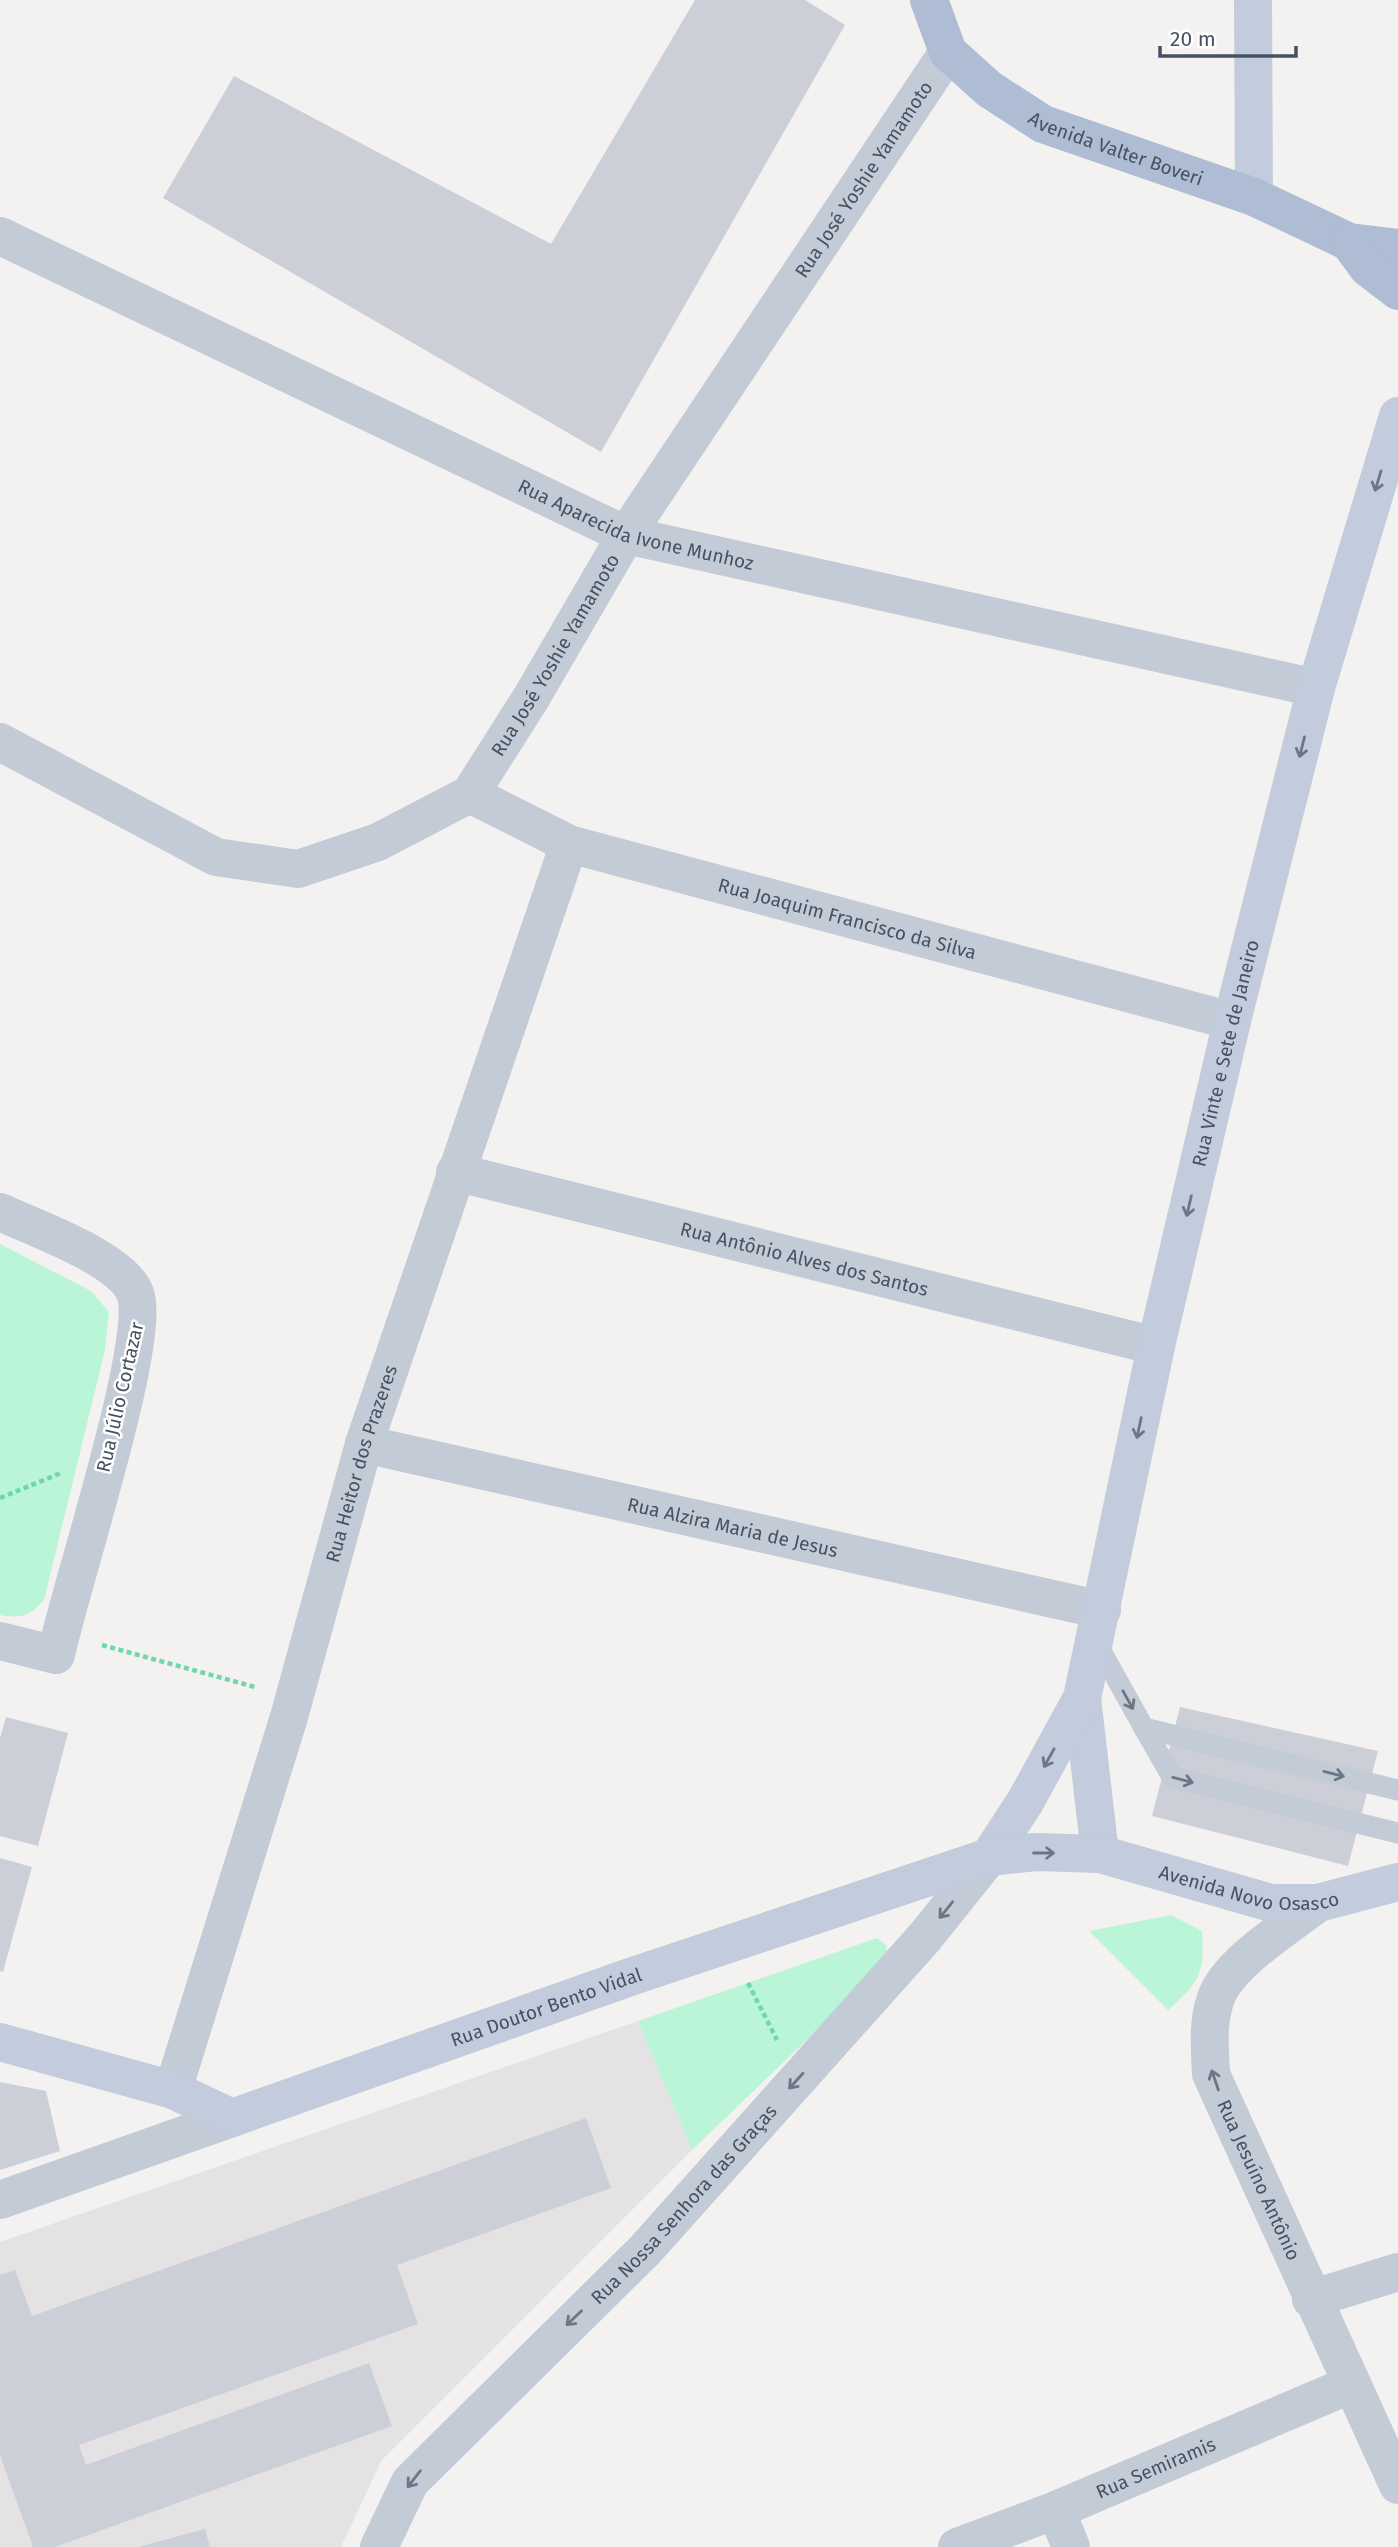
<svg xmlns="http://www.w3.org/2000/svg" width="1398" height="2547" viewBox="0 0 1398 2547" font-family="'Fira Sans',sans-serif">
<rect width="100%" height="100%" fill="#f4f1f1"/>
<polygon fill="#e5e2e3" points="638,2021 692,2150 381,2461 341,2547 0,2547 0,2242"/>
<g fill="#bbf5d8">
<path d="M0 1244 91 1291 109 1312 105 1350 44 1600C30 1616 20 1619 0 1615Z"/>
<path d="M1171 1915 1202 1931C1205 1974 1199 1982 1168 2010L1089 1931Z"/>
<polygon points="877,1938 886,1945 888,1962 692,2150 638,2021"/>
</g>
<g fill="#cccfd7">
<polygon points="695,0 805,0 845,25 601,452 163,198 234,76 551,244"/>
<polygon points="1180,1707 1378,1751 1348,1866 1152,1816"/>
<polygon points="6,1717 68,1733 38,1846 0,1836 0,1738"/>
<polygon points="0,1858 32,1867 3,1972 0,1971"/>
<polygon points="0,2082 46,2091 60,2151 0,2170"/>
<polygon points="586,2118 611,2188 397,2265 418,2324 79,2445 86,2465 369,2363 392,2426 55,2547 33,2547 0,2455 0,2275 15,2270 32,2316"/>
<polygon points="205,2529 210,2547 142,2547 142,2546"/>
</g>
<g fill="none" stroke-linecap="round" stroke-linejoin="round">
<g stroke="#6fd7af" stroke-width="4.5" stroke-dasharray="5 3.5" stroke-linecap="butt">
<polyline points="0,1498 61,1473"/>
<polyline points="102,1645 255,1687"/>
<polyline points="748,1983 777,2040"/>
</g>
<g stroke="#c3cbd7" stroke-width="21">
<polyline points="1096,1642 1144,1728 1398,1790"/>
<polyline points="1144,1728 1172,1777 1398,1833"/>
</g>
<g stroke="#c3cbd7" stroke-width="38">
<path id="s1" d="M0 236 626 535 1316 688"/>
<path id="s2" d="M0 742 216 857 298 869 378 842 470 794 531 698 626 535 948 52"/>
<path id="s3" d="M470 794 569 844 1232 1021"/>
<path id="s4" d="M455 1172 1156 1346"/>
<path d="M0 1212C34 1228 121 1258 135 1293 153 1339 69 1590 56 1655L0 1641"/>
<path id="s5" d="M364 1444 1102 1610"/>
<path id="s6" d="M1318 1903C1288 1927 1229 1962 1216 1998 1207 2022 1210 2049 1211 2074L1398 2485"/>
<path id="s7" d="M173 2090 289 1717 364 1444 569 844"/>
<polyline points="0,2200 232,2118"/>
<polyline points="1311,2299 1398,2272"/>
<polyline points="1056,2510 1071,2547"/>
<path id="s8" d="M379 2547 410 2482 645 2250 925 1937 989 1857"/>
<path id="s9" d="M957 2547 1056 2510 1352 2384"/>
</g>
<g stroke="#c2ccdc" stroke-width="38">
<polyline points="1253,0 1254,197"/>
<polyline points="1082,1698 1100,1854"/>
<path id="s10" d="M989 1857 1025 1802 1082 1698 1156 1346 1232 1021 1316 688 1398 416"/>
<path id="s11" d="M0 2042 173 2090 232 2118 633 1976 989 1857 1036 1852 1100 1854 1271 1903H1318L1398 1882"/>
</g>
<g stroke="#aebdd3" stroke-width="38">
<path id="s12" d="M929 0 948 52 989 89 1043 124 1254 197 1349 242 1398 248"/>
<polyline points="1349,242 1368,268 1398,291"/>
</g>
</g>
<defs><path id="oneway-shaft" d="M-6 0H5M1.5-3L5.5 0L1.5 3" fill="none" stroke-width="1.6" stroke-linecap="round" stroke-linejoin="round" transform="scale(1.75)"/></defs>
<g stroke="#6b7786">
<use href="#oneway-shaft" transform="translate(1378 481) rotate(107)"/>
<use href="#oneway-shaft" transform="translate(1302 747) rotate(104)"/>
<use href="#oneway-shaft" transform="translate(1189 1206) rotate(103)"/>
<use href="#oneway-shaft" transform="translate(1139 1428) rotate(102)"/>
<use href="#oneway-shaft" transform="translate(1049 1758) rotate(119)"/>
<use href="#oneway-shaft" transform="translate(1044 1853)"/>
</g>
<g stroke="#6c7684">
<use href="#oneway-shaft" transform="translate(1128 1700) rotate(61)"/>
<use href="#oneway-shaft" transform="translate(1334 1774) rotate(14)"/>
<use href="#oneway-shaft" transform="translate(1183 1780) rotate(15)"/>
<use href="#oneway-shaft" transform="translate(946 1910) rotate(129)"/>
<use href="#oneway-shaft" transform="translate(1215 2080) rotate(-109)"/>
<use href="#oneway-shaft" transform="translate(796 2081) rotate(132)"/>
<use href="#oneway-shaft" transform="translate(574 2318) rotate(136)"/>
<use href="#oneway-shaft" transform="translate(414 2479) rotate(128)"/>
</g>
<g text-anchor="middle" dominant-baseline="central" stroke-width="5" stroke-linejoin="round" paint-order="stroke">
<g font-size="19" fill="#465261" stroke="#fff">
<text stroke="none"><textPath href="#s12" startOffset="252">Avenida Valter Boveri</textPath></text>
<text stroke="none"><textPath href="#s2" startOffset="1246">Rua José Yoshie Yamamoto</textPath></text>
<text stroke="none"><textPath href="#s1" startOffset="700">Rua Aparecida Ivone Munhoz</textPath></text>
<text stroke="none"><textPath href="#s2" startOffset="679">Rua José Yoshie Yamamoto</textPath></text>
<text stroke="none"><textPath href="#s3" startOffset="399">Rua Joaquim Francisco da Silva</textPath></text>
<text stroke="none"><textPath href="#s10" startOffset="845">Rua Vinte e Sete de Janeiro</textPath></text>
<text stroke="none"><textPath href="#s4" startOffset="360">Rua Antônio Alves dos Santos</textPath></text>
<text transform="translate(120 1397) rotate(-77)">Rua Júlio Cortazar</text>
<text stroke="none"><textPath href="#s7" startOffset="654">Rua Heitor dos Prazeres</textPath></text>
<text stroke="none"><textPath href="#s5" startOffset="378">Rua Alzira Maria de Jesus</textPath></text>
<text stroke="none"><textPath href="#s11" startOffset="1311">Avenida Novo Osasco</textPath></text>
<text stroke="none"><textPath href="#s11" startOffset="578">Rua Doutor Bento Vidal</textPath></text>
<text stroke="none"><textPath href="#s6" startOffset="334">Rua Jesuíno Antônio</textPath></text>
<text stroke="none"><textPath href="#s8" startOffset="462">Rua Nossa Senhora das Graças</textPath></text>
<text stroke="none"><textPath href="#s9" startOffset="214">Rua Semiramis</textPath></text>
</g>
</g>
<path d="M1160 46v10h136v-10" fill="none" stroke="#465261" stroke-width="3.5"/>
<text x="1170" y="46" font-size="21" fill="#465261" stroke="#ffffff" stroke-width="5" paint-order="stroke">20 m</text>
</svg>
